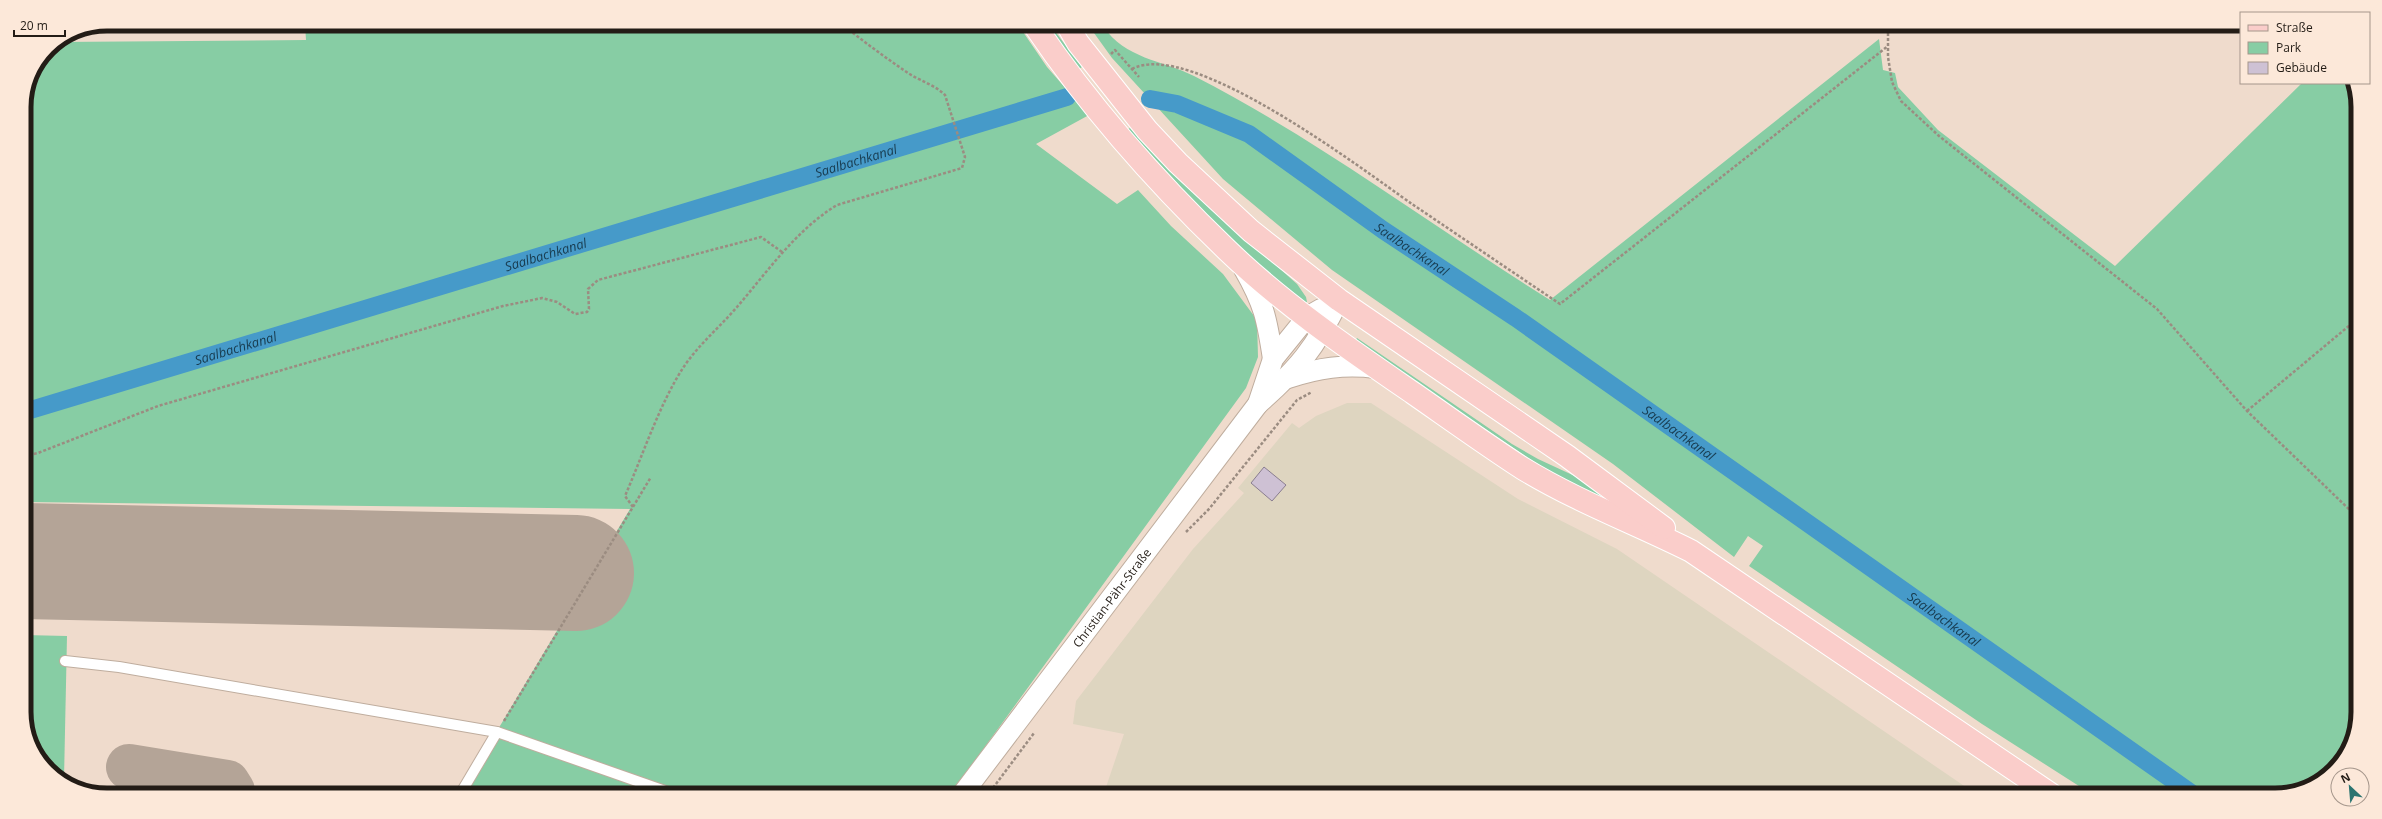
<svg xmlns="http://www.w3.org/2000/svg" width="2382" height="819" viewBox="0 0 2382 819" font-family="'Open Sans',sans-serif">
<rect width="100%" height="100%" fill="#efdbcc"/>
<polygon fill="#ded5c0" points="1347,403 1371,403 1518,499 1617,549 1976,794 1104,793 1124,734 1073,724 1076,701 1193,549 1244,493 1238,488 1292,423 1299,428 1316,416"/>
<g fill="#87cda4">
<path d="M305 24 1019 26 1047 67 1089 115 1036 144 1117 204 1138 190 1171 226 1223 274 1257 320 1258 357 1246 388 952 792 461 791 630 509 24 502V102C30 78 37 56 57 42L306 40Z"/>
<polygon points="1048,26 1051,26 1082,67 1079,69"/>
<path d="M1089 26H1103C1125 59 1162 60 1194 76 1319 140 1432 226 1550 300L1879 39 1883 70 1895 73 1898 87 1938 130 2115 266 2302 83H2351L2358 101 2354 739 2325 778 2276 795H2093L1982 724 1749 566 1763 546 1748 536 1734 557 1613 464 1332 270 1223 179 1112 58Z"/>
<polygon points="1130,128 1182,182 1297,284 1306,297 1307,302 1303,303 1244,252 1192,200 1128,129"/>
<polygon points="1357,338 1512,444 1538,459 1579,478 1623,510 1555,476 1355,341"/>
<polygon points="24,635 67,636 64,779 41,763 24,718"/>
</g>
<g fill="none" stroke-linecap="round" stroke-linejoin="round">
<g stroke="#469ac9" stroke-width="18">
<path id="s1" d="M1150 99 1177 104 1249 134 1383 230 1516 318 2194 795"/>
<path id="s2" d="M24 412 1067 97"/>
</g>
<polyline stroke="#b4a497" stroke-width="46" points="129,767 227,783 232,791"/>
<polyline stroke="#b4a497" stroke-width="116" points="24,561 576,573"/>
</g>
<polygon fill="#cec1d4" stroke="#897d8f" points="1264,467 1286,485 1272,501 1251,483"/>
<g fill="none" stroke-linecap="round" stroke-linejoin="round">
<defs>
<g id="service">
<polyline points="65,661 119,667 497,732 668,792"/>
<polyline points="462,791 497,732"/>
</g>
<g id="minor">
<path d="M1244 269C1264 304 1267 319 1273 359"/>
<path d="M1288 378C1318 368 1344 364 1376 368"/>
<polyline points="1258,404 1273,359 1307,317 1321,309"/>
<path id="s3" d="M964 792 1258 404C1299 368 1315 348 1339 300"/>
</g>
<g id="primary">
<path d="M1035 26C1090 107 1156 182 1227 250 1283 304 1349 349 1413 393 1449 418 1485 444 1522 468 1576 501 1635 523 1691 551L2052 795"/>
<polyline points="1068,26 1078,43 1147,130 1178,163 1251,231 1339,300 1567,456 1664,528"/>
</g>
</defs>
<use href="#service" stroke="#bfad9e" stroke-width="12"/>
<use href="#minor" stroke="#bfad9e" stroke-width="22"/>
<use href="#primary" stroke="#fff" stroke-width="24"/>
<g stroke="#9b8c81" stroke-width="2.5" stroke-dasharray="3 2" stroke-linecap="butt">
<polyline points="1888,28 1888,57 1892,82 1901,101 1939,136 2157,309 2247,411 2355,515"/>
<polyline points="1111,54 1115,50 1139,77"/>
<path d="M1132 69C1190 38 1362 169 1412 204 1461 237 1511 271 1560 304L1888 46"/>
<polyline points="2247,411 2356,320"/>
<polyline points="24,456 38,453 158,406 503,306 542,298 557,302 575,314 587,312 589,309 588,289 598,280 761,237 782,252"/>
<path d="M633 507 625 496C642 457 660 403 683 368 698 345 719 328 737 307 768 271 796 230 837 205L962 168 965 157 945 95C935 85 920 81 908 73 886 58 864 42 843 25"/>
<polyline points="1186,532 1209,509 1297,400 1312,392"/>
<polyline points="504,721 651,477"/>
<polyline points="2070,788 2079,795"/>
<polyline points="990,792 1034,733"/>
</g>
<use href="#service" stroke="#fff" stroke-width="10"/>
<use href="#minor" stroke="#fff" stroke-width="20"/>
<use href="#primary" stroke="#facdca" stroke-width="22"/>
</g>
<g text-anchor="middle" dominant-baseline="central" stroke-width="3.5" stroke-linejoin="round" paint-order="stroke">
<g font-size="12" fill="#231c16" stroke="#fce8d9">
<text stroke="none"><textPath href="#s3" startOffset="244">Christian-Pähr-Straße</textPath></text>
</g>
<g font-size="13" font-style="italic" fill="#183c50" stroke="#fce8d9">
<text stroke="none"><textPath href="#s2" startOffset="869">Saalbachkanal</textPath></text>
<text stroke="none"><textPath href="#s1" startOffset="305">Saalbachkanal</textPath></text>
<text stroke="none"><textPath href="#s2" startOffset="545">Saalbachkanal</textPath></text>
<text stroke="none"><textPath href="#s2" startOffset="221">Saalbachkanal</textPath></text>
<text stroke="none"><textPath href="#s1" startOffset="629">Saalbachkanal</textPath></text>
<text stroke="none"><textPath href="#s1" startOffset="953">Saalbachkanal</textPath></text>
</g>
</g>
<path d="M0 0H2382V819H0ZM107 31H2275A76 76 0 0 1 2351 107V712A76 76 0 0 1 2275 788H107A76 76 0 0 1 31 712V107A76 76 0 0 1 107 31Z" fill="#fce8d9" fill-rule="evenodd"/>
<path fill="none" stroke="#231c16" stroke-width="5" d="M107 31H2275A76 76 0 0 1 2351 107V712A76 76 0 0 1 2275 788H107A76 76 0 0 1 31 712V107A76 76 0 0 1 107 31Z"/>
<rect x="2240" y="12" width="130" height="72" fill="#fce8d9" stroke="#a5968b"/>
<rect x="2248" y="25" width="20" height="6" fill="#facdca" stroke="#a5968b"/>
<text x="2276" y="32" font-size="12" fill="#231c16">Straße</text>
<rect x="2248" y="42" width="20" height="12" fill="#87cda4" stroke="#a5968b"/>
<text x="2276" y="52" font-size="12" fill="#231c16">Park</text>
<rect x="2248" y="62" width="20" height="12" fill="#cec1d4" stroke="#a5968b"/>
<text x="2276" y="72" font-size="12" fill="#231c16">Gebäude</text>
<g transform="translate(2350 787) rotate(334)"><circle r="19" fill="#fce8d9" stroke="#a5968b"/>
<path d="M0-3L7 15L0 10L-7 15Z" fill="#2b7470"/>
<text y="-6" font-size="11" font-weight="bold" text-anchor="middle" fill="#231c16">N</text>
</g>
<path d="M14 30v6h51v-6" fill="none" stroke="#231c16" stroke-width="2"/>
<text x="20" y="30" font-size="12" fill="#231c16" stroke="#fce8d9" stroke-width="3" paint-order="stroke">20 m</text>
</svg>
